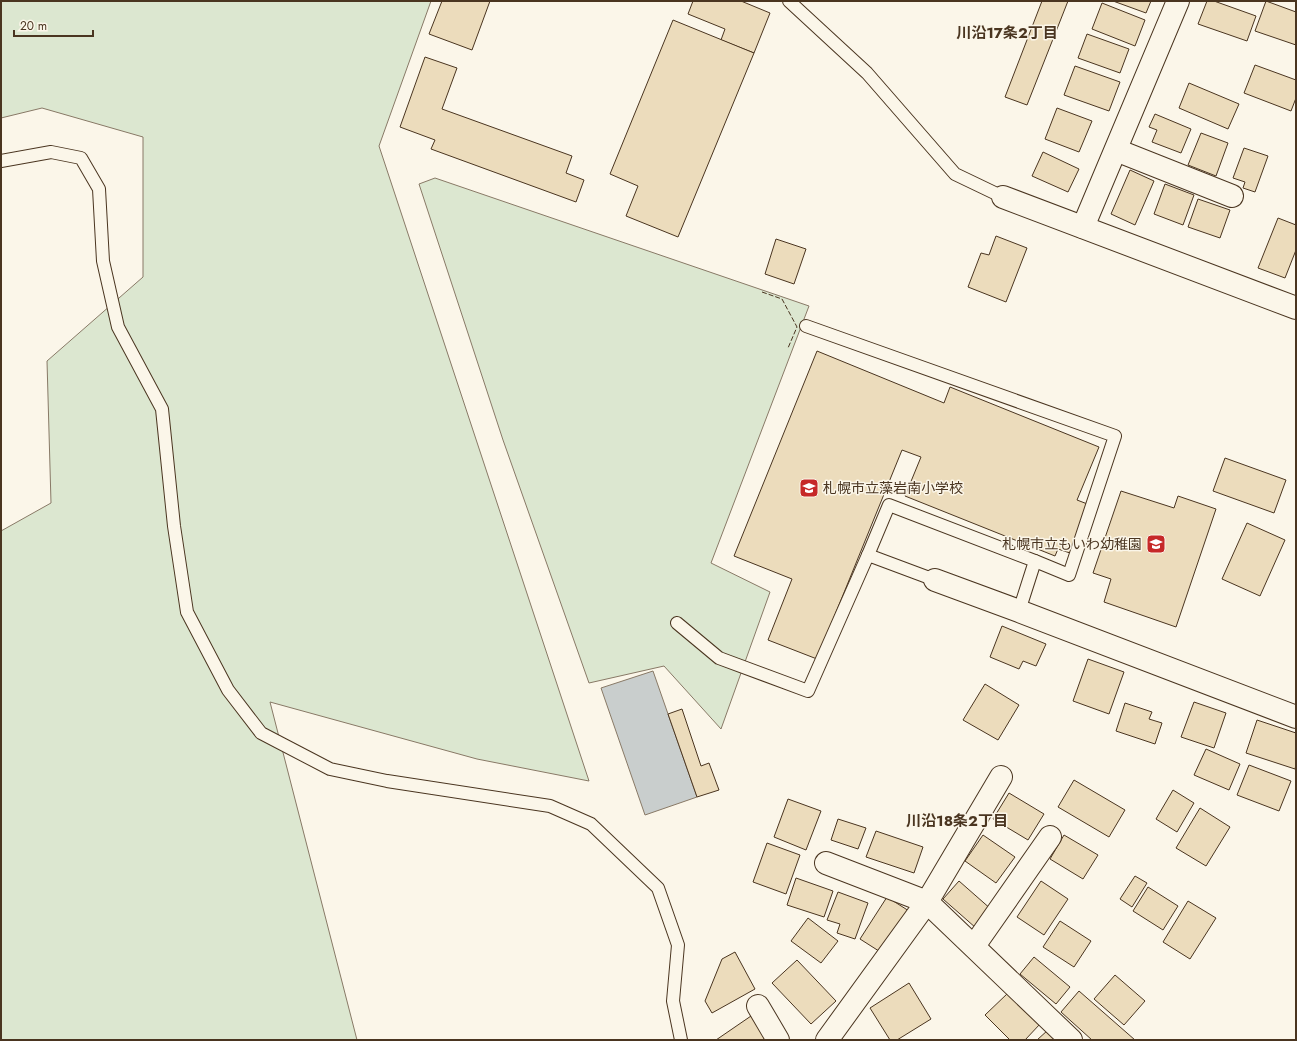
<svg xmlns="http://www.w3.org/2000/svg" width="1297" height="1041" viewBox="0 0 1297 1041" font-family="Jost,'Noto Sans JP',sans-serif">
<rect width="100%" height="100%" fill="#fbf6e9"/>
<g fill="#dce7d0" stroke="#887966">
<polygon points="1,1 431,1 379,146 589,781 477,759 270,702 357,1040 1,1040 1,531 51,503 47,361 143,277 143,137 42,108 1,118"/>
<polygon points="435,178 809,306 711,563 770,592 721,729 664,666 589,683 503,440 419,184"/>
</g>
<polygon fill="#c9cecd" stroke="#887966" points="653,671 697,797 645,815 601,688"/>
<g fill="#ecdcbc" stroke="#4a3520">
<polygon points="442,1 490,1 472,50 429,34"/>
<polygon points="693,1 741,1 770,13 754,53 721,40 725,29 688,14"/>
<polygon points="1042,1 1068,1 1027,105 1005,97"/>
<polygon points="1113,1 1151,1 1146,13"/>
<polygon points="1207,1 1214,1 1256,16 1247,41 1198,24"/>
<polygon points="1266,1 1296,12 1296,45 1255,31"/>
<polygon points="1102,3 1145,20 1135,46 1092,29"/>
<polygon points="673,20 754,53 678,237 626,216 638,186 610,174"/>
<polygon points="1087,34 1129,49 1120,73 1078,58"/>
<polygon points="425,57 457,68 442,109 572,156 566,173 584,180 576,202 431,149 435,140 400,127"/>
<polygon points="1255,65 1296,80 1296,98 1291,111 1244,93"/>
<polygon points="1075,66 1120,82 1109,111 1064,95"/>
<polygon points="1189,83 1239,104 1228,129 1179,108"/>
<polygon points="1057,108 1092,121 1079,152 1045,139"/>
<polygon points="1155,114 1191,129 1181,153 1152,142 1157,130 1149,127"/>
<polygon points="1201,133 1228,143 1216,176 1188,165"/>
<polygon points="1244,148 1268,156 1255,192 1243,188 1245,182 1233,178"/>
<polygon points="1043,152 1079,169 1068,192 1032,176"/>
<polygon points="1130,170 1154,181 1135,225 1111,214"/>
<polygon points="1165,184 1194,195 1183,225 1154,214"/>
<polygon points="1198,199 1230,210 1220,238 1188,227"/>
<polygon points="1278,218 1296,225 1296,250 1285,278 1258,268"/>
<polygon points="996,236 1027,248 1006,302 968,287 981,253 989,255"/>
<polygon points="776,239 806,249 794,284 765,274"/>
<polygon points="817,351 944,403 950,387 1099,447 1077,500 1090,505 1070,553 1058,549 1055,556 905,496 921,457 902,450 817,659 768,640 792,579 734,556"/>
<polygon points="1225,458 1286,480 1274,513 1213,491"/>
<polygon points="1121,491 1174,508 1178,496 1216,509 1176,627 1104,602 1111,579 1093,573"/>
<polygon points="1247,523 1285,540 1260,596 1222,579"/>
<polygon points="1002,626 1046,644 1036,666 1023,661 1019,669 990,657"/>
<polygon points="1088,659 1124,672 1109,714 1073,701"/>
<polygon points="985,684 1019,705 998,740 963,720"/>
<polygon points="1194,702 1226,713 1214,748 1181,737"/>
<polygon points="1125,703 1152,712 1149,719 1162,723 1155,744 1116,731"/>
<polygon points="682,709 701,766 709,763 719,790 697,797 668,714"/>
<polygon points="1257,720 1296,733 1296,765 1295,769 1246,753"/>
<polygon points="1206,749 1240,764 1229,790 1194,775"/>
<polygon points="1249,765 1291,781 1279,811 1237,795"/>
<polygon points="1074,780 1125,810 1109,837 1058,807"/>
<polygon points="1173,790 1194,803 1177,832 1156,819"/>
<polygon points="1009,793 1044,814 1028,840 993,819"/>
<polygon points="788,799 821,811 806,850 774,837"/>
<polygon points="1200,808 1230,827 1206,866 1176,848"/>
<polygon points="838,819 866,828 858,849 831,840"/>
<polygon points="876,831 923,847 914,873 866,857"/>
<polygon points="983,835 1015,857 996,883 965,861"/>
<polygon points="1064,835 1098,855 1083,879 1050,859"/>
<polygon points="767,843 800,855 786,894 753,882"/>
<polygon points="1135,876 1147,883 1132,907 1120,899"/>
<polygon points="796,878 833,891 824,917 787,905"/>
<polygon points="959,881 992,910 976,928 943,899"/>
<polygon points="1041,881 1068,899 1044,935 1017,917"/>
<polygon points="1148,887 1178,906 1163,930 1133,911"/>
<polygon points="838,892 868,903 855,939 837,933 840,924 827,920"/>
<polygon points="887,897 909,911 882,953 860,939"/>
<polygon points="1188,901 1216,918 1190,959 1163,942"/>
<polygon points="808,918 838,941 821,963 791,941"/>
<polygon points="1060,921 1091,941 1074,967 1043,947"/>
<polygon points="735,952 755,989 712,1013 705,1001 722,959"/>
<polygon points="1034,957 1070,987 1056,1004 1020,974"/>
<polygon points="797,960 836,1001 811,1024 772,983"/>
<polygon points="1115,975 1145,1001 1124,1025 1094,999"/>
<polygon points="909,983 931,1019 897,1040 890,1040 870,1008"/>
<polygon points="1079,991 1135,1040 1092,1040 1061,1012"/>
<polygon points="1008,993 1040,1024 1025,1040 1010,1040 985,1015"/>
<polygon points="751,1016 767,1040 716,1040"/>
<polygon points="1048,1030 1057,1040 1037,1040"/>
</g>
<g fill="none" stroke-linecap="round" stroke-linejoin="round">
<defs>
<g id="service">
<polyline points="789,1 867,73 955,174 1003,197"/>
<polyline points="1,161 51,152 81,158 99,189 103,261 118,327 162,409 174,526 187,612 228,690 261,733 330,769 387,781 550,806 591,824 658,888 678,945 673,1001 681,1040"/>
<polyline points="806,326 1115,436 1069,575 1035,561"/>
<polyline points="868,555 889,505 1035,561 1019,611"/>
<polyline points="677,623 719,658 808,691 868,555 935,580"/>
</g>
<g id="minor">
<polyline points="1116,150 1232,196"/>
<polyline points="1003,197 1296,308"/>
<polyline points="1083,227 1178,1"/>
<polyline points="935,580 1019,611 1296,717"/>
<polyline points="826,863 927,902 1071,1040"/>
<polyline points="974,946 1050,837"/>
<polyline points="758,1006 778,1040"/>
<polyline points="827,1040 927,902 1001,777"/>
</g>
</defs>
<use href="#service" stroke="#4a3520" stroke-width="14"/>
<use href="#minor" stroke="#4a3520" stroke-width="24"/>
<use href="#service" stroke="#fbf6e9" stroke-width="12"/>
<use href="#minor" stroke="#fbf6e9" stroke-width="22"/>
<polyline stroke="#4a3520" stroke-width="1" stroke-dasharray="5 2" stroke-linecap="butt" points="762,292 782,299 797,327 788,348"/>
</g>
<defs>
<symbol id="school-square" viewBox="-11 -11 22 22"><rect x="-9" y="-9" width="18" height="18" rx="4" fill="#c62828" stroke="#fbf6e9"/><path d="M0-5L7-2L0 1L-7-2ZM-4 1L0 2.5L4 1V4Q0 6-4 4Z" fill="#fff"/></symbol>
</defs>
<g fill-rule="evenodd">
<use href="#school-square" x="798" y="477" width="22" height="22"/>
<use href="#school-square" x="1145" y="533" width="22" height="22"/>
</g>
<g text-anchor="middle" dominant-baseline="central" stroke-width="3" stroke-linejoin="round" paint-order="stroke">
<g font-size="14" fill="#4a3520" stroke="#fbf6e9" text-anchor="start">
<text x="823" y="488">札幌市立藻岩南小学校</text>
<text x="1142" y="544" text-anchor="end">札幌市立もいわ幼稚園</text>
</g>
<g font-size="15" font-weight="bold" fill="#4a3520" stroke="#fbf6e9">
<text x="1007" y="33">川沿17条2丁目</text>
<text x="957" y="821">川沿18条2丁目</text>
</g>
</g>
<rect width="1297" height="1041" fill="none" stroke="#4a3520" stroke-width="4"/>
<path d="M14 30v6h79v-6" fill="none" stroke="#4a3520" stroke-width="2"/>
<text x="20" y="30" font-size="12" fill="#4a3520" stroke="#fbf6e9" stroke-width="3" paint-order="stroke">20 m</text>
</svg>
